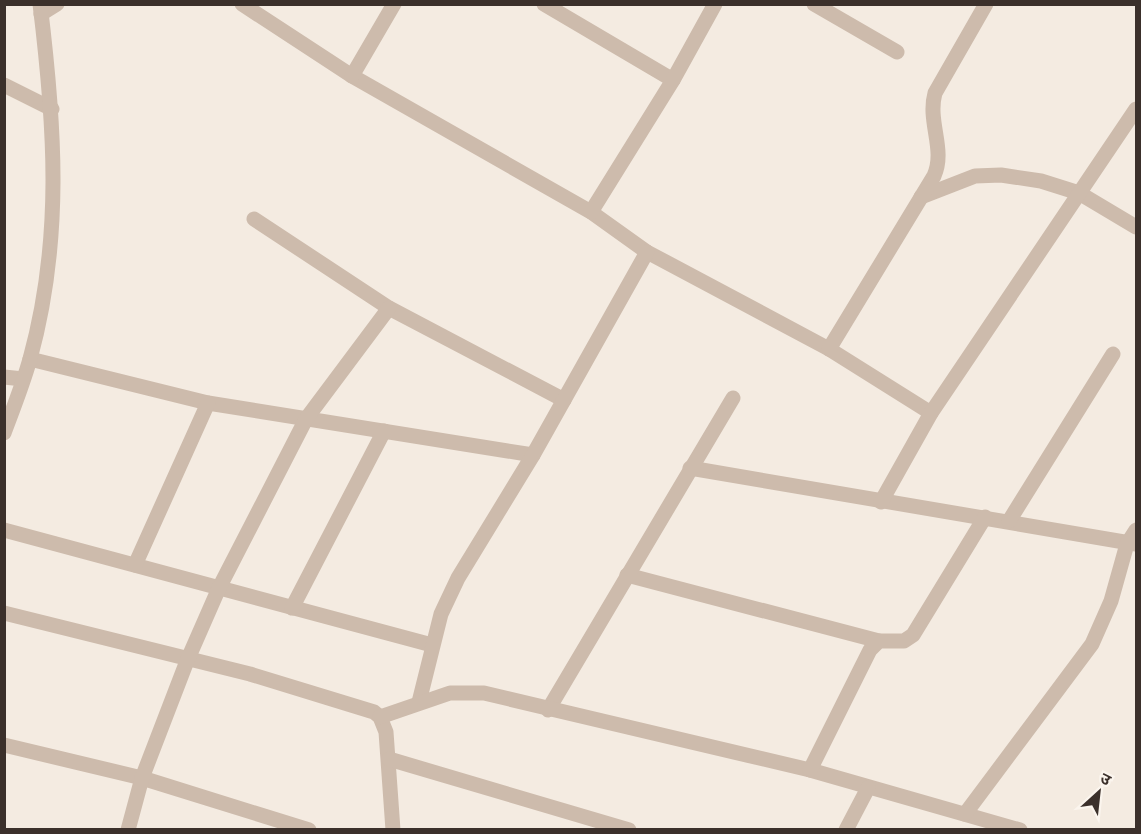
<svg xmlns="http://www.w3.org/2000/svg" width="1141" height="834" viewBox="0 0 1141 834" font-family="Helvetica,'Noto Sans Devanagari',sans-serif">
<rect width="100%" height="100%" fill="#f4ebe1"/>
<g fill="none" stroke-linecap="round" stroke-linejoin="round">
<g stroke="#cdbbac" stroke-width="15">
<polyline points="242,4 352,76 591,212 647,252 829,349 931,413"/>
<polyline points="544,4 673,80"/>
<polyline points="814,4 897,52"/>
<polyline points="41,14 57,4"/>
<polyline points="352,76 394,4"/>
<polyline points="4,85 52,109"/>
<polyline points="921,197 975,176 1001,175 1041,181 1079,193 1136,227"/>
<polyline points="591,212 673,80 715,4"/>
<polyline points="254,219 389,308 564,400"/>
<path d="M829 349 934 176C946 149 927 122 935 93L986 4"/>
<polyline points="30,359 208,403 533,455"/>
<polyline points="4,377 23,379"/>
<path d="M4 433C13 409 23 384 30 359 63 239 55 126 40 4"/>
<polyline points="690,468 1136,544"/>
<polyline points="881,502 931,413 1136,109"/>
<polyline points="1009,521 1113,354"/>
<polyline points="4,530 432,645"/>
<polyline points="135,565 208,403"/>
<polyline points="627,575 879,641"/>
<polyline points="292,608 384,431"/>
<polyline points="4,613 250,674 374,712 380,717 386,732 393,830"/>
<polyline points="419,702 441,614 458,578 533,455 647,252"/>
<polyline points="548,710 733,398"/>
<polyline points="380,717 450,693 484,693 810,770 1020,830"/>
<polyline points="4,745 142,778 309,830"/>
<polyline points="389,759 629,830"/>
<polyline points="810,770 870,650 879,641 904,641 913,635 985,517"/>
<polyline points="965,814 1092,644 1111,601 1127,544 1136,530"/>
<polyline points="128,830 142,778 187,661 219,588 306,419 389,308"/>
<polyline points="846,830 868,788"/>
</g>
</g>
<rect width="1141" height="834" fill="none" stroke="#3b302b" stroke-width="12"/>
<g transform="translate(1099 792) rotate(27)" stroke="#fbf5ee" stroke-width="4.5" paint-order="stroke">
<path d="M0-4.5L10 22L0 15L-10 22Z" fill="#3b302b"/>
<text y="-9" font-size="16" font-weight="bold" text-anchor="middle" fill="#3b302b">उ</text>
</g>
</svg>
